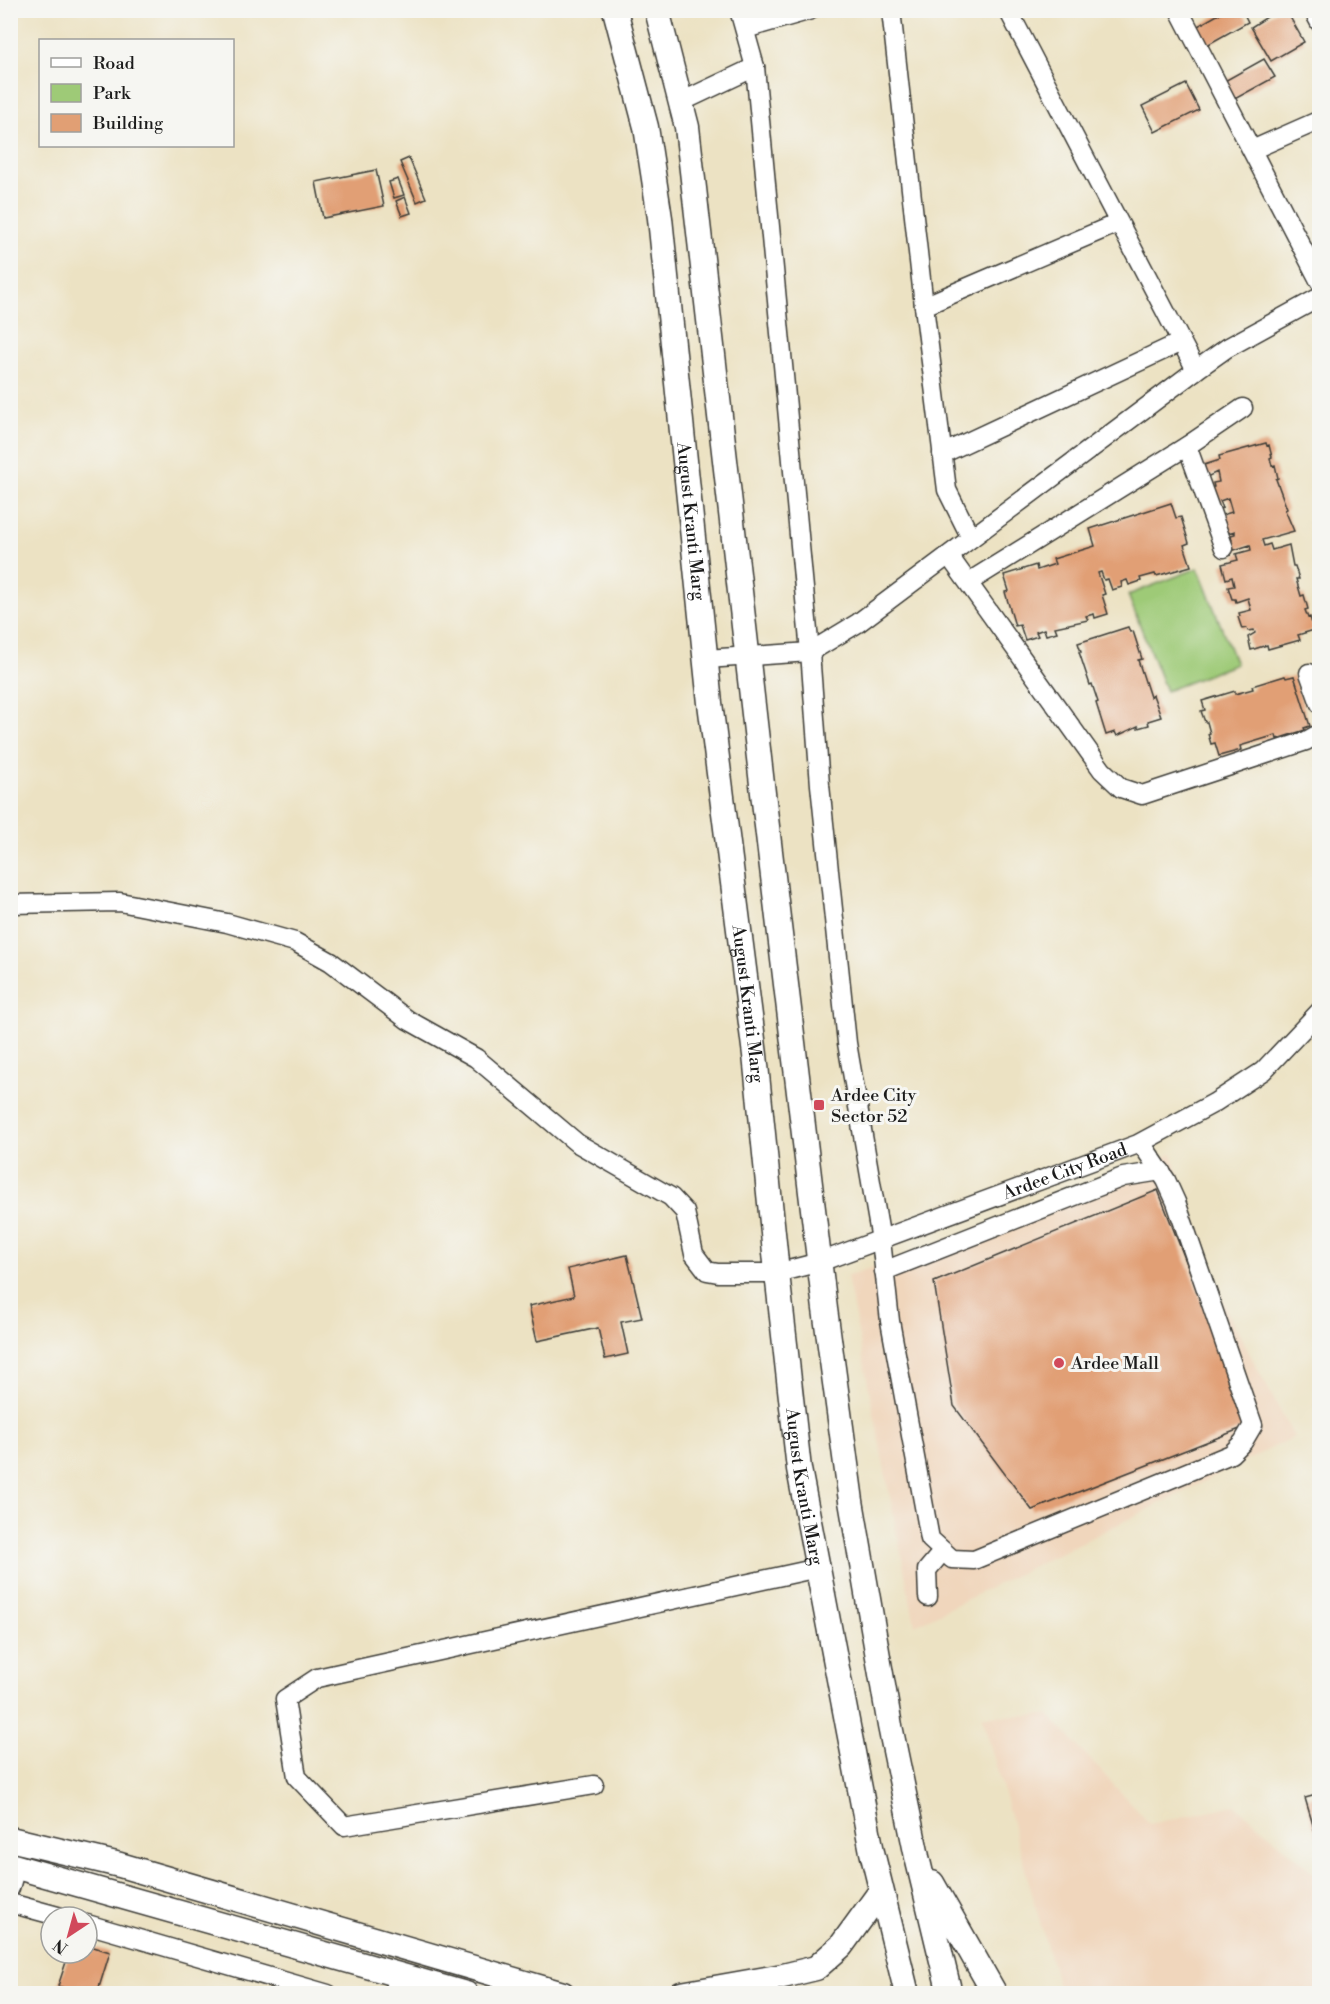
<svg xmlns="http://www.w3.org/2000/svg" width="1330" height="2004" viewBox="0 0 1330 2004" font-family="'Libre Bodoni',serif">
<rect width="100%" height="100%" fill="#f6f6f2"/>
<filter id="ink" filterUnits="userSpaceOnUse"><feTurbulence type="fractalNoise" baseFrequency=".0167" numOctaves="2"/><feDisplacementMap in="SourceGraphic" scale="12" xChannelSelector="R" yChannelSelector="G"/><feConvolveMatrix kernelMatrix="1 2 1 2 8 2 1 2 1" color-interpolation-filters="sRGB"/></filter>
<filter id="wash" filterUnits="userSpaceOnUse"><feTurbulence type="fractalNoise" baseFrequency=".008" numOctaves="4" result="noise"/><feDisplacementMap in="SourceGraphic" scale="24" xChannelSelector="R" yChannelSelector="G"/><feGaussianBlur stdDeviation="1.35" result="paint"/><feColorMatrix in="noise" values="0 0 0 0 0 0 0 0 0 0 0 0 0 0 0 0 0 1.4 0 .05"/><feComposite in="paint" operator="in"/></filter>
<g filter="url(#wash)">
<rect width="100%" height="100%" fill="#ece2c3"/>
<g fill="#f0d6bc">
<polygon points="1172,1154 1227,1311 1294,1437 915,1625 847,1276 907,1256"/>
<polygon points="1049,1715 1150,1824 1235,1805 1319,1877 1319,1993 1060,1993 982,1716"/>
</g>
<polygon fill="#9eca77" stroke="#5d734a" stroke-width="1.5" points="1198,568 1236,664 1166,691 1128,595"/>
<g id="blocks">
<g fill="#e19f74">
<polygon points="1226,10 1242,10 1248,22 1207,45 1196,27"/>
<polygon points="1278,10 1286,10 1304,42 1271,61 1251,27"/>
<polygon points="1264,59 1275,77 1231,101 1221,83"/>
<polygon points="1186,84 1199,110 1155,132 1142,106"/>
<polygon points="409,158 426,198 417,202 400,162"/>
<polygon points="376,170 384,206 323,218 316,182"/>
<polygon points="398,179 404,195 394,198 389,182"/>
<polygon points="405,197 411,213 402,216 396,201"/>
<polygon points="1266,443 1267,446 1269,445 1272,457 1270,458 1272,466 1275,465 1278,478 1276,479 1287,509 1285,510 1294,531 1262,540 1264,546 1270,544 1272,550 1289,545 1293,566 1295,566 1299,579 1296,579 1301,596 1304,595 1308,609 1305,610 1308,618 1310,617 1314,630 1298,635 1300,640 1268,649 1267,645 1251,650 1248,637 1255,633 1254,630 1248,631 1247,628 1242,629 1238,617 1240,616 1239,613 1251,610 1248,598 1236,602 1235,599 1232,599 1228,587 1234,586 1232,577 1226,579 1222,564 1238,560 1236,554 1251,550 1250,545 1231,551 1229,541 1232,540 1231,535 1235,534 1235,531 1224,534 1219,516 1232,512 1228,498 1220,501 1223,508 1216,510 1210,488 1214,487 1213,483 1219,482 1217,472 1207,477 1204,465 1220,460 1219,456"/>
<polygon points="1171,503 1176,518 1181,517 1189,543 1184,545 1191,566 1156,576 1155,574 1140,578 1141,581 1129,585 1127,580 1121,582 1122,587 1112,590 1108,579 1104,580 1101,572 1098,573 1105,594 1102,595 1108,614 1095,618 1094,614 1086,616 1088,620 1055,627 1057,632 1046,635 1044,629 1036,632 1038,636 1025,640 1020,625 1015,626 1005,592 1009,591 1004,575 1036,565 1037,570 1055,564 1053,559 1095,546 1090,529"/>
<polygon points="1128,627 1130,632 1133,631 1142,659 1138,660 1150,697 1153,695 1161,717 1148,721 1149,725 1138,728 1138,726 1117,736 1115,732 1106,735 1096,703 1098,702 1092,684 1090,685 1079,652 1081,652 1078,643"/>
<polygon points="1285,676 1286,678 1294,676 1310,726 1304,728 1305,730 1277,739 1276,735 1240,746 1241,750 1219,756 1215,743 1211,744 1208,734 1210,733 1207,722 1205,722 1201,711 1205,710 1202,701 1235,691 1235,694 1253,689 1252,686"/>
<polygon points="1158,1190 1250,1425 1032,1510 954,1406 934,1282"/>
<polygon points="627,1255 642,1318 621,1322 628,1354 605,1359 598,1328 537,1341 529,1306 574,1296 568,1269"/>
<polygon points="1320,1794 1320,1845 1319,1845 1305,1798"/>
<polygon points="87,1945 110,1952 97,1994 81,1994 58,1986 69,1953 87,1953"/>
</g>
</g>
</g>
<g filter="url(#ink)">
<use href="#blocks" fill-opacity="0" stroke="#3b3a35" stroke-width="1.5"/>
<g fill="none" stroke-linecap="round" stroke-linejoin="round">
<defs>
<g id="minor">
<polyline points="739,10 755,67 810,652 820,785 847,1043 881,1240 890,1321 930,1539 952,1559 974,1560 1231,1454 1243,1442 1253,1425 1176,1202 1166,1180 1141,1143"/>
<polyline points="891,10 924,306 947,490 971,538"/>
<polyline points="1008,10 1196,370"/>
<polyline points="1179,10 1320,282"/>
<polyline points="1313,10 1320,23"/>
<polyline points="745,29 811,10"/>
<polyline points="681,102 755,67"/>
<polyline points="1252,150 1320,120"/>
<polyline points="924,306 1118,223"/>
<polyline points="1187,446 1224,548"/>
<polyline points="942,454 1181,342"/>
<polyline points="949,556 1102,770 1121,788 1142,795 1306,741 1320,733"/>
<polyline points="969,582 1187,446 1243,408"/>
<polyline points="706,659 810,652 858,623 1196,370 1227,348 1320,297"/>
<polyline points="1309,673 1320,704"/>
<path id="s1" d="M10 904 120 902 227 923 295 942 331 962 408 1020 476 1058 577 1143 671 1197 685 1212 694 1254 707 1271 718 1273H777L820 1262 1138 1144 1214 1103 1263 1071 1320 1011"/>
<polyline points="884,1271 1123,1177 1161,1171"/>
<polyline points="928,1597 927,1570 943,1551"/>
<polyline points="594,1785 344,1826 297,1777 285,1699 317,1678 818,1568"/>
<polyline points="10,1888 16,1867"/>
<polyline points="10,1903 61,1917"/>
<polyline points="87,1924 328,1994"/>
<polyline points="393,1994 398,1974"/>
</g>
<g id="major">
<path id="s2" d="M615 10 646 127 660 218 710 703 755 1055 778 1282 799 1469 872 1852 907 1994"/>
<polyline points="657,10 687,127 763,793 825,1309 851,1501 890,1726 917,1857 950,1994"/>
<polyline points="10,1839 120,1865 563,1994"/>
<polyline points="10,1865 466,1994"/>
<polyline points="932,1883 995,1994"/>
<polyline points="681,1994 783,1976 816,1968 841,1946 881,1891"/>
</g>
</defs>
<use href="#minor" stroke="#3b3a35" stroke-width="21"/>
<use href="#major" stroke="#3b3a35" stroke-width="27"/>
<use href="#minor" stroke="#fff" stroke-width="18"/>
<use href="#major" stroke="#fff" stroke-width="24"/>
</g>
</g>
<g fill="#d1495b" stroke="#f6f6f2" stroke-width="2">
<rect x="813" y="1099" width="12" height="12" rx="3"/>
<circle cx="1059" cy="1363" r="6"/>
</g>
<g text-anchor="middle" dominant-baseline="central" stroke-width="6" stroke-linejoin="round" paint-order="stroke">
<g font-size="18" fill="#1c1c1c" stroke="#f6f6f2">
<text stroke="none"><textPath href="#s2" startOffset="518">August Kranti Marg</textPath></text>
<text stroke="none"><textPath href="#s2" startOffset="1004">August Kranti Marg</textPath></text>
<text stroke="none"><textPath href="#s1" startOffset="1206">Ardee City Road</textPath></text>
<text stroke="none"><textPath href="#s2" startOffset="1490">August Kranti Marg</textPath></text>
</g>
<g font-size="18" fill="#1c1c1c" stroke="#f6f6f2" text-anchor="start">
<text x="831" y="1095">Ardee City<tspan x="831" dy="21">Sector 52</tspan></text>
<text x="1071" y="1363">Ardee Mall</text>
</g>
</g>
<rect width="1330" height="2004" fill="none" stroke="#f6f6f2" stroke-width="36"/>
<rect x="39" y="39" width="195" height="108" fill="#f6f6f2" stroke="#9f9f9c" stroke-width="1.5"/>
<rect x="51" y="58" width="30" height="9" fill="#ffffff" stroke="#9f9f9c" stroke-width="1.5"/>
<text x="93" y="69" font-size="18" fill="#1c1c1c">Road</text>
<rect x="51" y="84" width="30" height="18" fill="#9eca77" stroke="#9f9f9c" stroke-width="1.5"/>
<text x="93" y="99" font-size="18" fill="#1c1c1c">Park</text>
<rect x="51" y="114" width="30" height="18" fill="#e19f74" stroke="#9f9f9c" stroke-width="1.5"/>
<text x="93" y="129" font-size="18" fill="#1c1c1c">Building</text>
<g transform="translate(69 1935) rotate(216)"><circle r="28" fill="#f6f6f2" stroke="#9f9f9c" stroke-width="1.5"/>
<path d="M0-4.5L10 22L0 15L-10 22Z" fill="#d1495b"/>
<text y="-9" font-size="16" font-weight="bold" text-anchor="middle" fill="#1c1c1c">N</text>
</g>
</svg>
